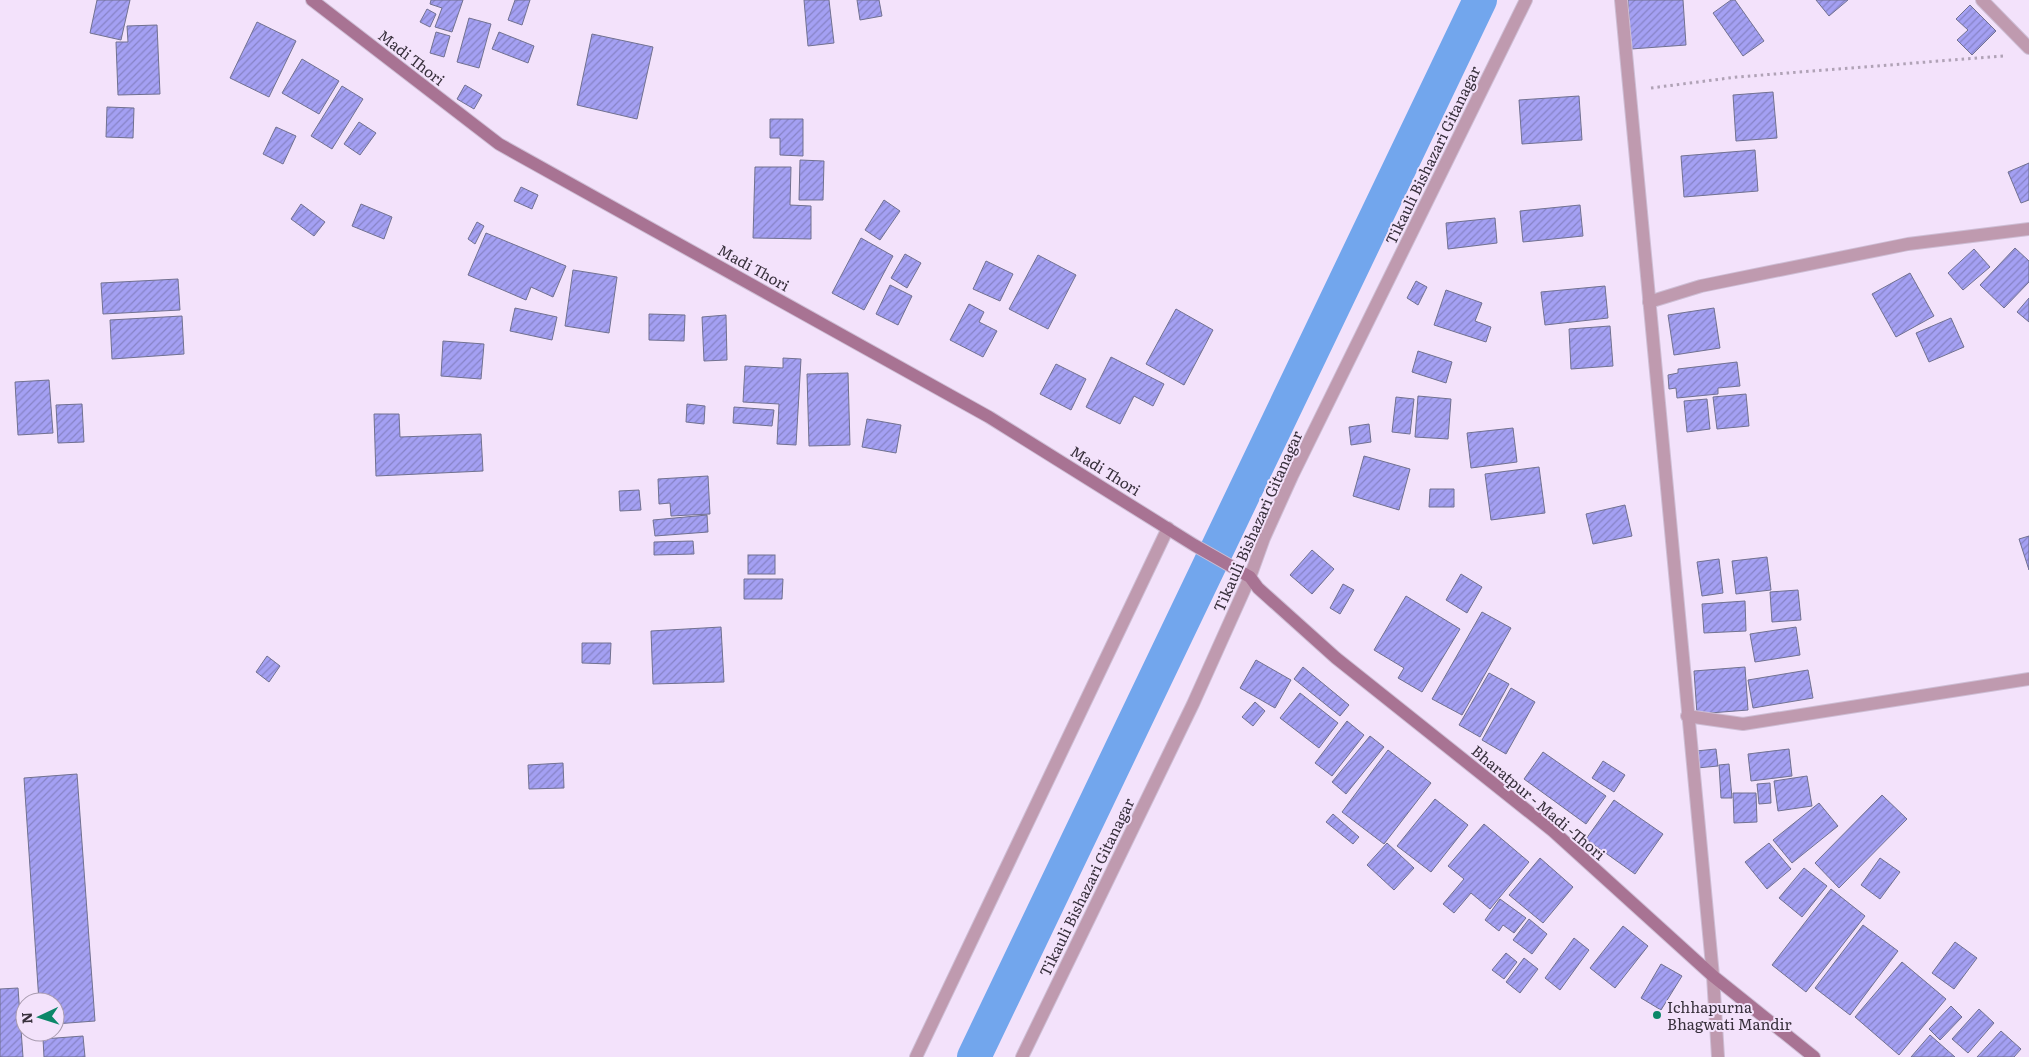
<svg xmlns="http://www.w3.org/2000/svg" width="2029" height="1057" viewBox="0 0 2029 1057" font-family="Literata,serif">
<defs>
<pattern id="building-hatch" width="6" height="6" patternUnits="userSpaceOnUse" patternTransform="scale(1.25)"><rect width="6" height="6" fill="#a4a0f3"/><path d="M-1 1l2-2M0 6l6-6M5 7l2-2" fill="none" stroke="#8783c6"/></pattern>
</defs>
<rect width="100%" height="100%" fill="#f3e2fb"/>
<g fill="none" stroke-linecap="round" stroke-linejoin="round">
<polyline stroke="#72a6ed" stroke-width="34" points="974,1057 1480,0"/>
</g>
<g fill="url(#building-hatch)" stroke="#717190">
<polygon points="97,0 130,0 121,40 90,33"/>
<polygon points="431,0 463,0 452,32 435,27 442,8 430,4"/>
<polygon points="515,0 530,0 522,25 508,20"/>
<polygon points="804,0 829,0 834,43 808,46"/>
<polygon points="857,0 879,0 882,16 860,20"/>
<polygon points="1628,0 1683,0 1686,45 1631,49"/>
<polygon points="1731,0 1735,0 1764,41 1743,56 1713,13"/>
<polygon points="1816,0 1848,0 1829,16"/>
<polygon points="1970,5 1996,31 1972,55 1957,40 1968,30 1956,19"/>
<polygon points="427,9 436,14 430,27 420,22"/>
<polygon points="469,18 491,24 479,68 457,62"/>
<polygon points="257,22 296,41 269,97 230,78"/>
<polygon points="157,25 160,94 118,95 116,42 128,42 127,26"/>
<polygon points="436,32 450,36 444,57 430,53"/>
<polygon points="499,32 534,46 528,63 492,49"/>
<polygon points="592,34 653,47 637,119 577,105"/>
<polygon points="302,59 339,81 319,114 282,93"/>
<polygon points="465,85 482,95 474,109 457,99"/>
<polygon points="342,86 363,99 332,149 311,136"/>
<polygon points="1773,92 1777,138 1736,141 1733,95"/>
<polygon points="1579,96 1582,140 1522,144 1519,100"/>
<polygon points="107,107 134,108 133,138 106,137"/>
<polygon points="770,119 803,119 803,156 780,155 780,138 770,138"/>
<polygon points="359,122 376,133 360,155 344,144"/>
<polygon points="276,127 296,136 283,164 263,154"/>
<polygon points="1755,150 1758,191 1684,197 1681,156"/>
<polygon points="800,160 824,161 823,200 799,200"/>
<polygon points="2029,163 2029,200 2021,203 2008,172"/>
<polygon points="755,167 791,167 790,205 811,206 811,239 753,238"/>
<polygon points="521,187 538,195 532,209 514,201"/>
<polygon points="884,200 900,211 880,240 865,230"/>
<polygon points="301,204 325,222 314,236 291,219"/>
<polygon points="361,204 392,217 384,239 352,226"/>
<polygon points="1580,205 1583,236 1523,242 1520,211"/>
<polygon points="1495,218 1497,243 1448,249 1446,223"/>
<polygon points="477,222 484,226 475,244 468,239"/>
<polygon points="486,233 566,266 553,297 531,287 526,300 468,275"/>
<polygon points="861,238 893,256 864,310 832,293"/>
<polygon points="2015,248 2029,261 2029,282 2004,308 1980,285"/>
<polygon points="1974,249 1990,267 1963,290 1948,273"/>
<polygon points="905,254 921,263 907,288 891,278"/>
<polygon points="1038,255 1076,275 1048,329 1009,309"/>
<polygon points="986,261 1013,274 1000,301 973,289"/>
<polygon points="573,270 617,277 609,333 565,326"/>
<polygon points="1910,273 1934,316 1896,337 1872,294"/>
<polygon points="178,279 180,310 103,314 101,283"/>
<polygon points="1416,281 1427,287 1418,305 1407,298"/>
<polygon points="890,285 912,296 898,325 876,314"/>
<polygon points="1605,286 1608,318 1545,325 1541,292"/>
<polygon points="1446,290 1482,303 1475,321 1491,327 1486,342 1434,325"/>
<polygon points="2029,298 2029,322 2017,312"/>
<polygon points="969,304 984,312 979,322 997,331 983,357 950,340"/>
<polygon points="515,308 557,317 552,340 510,331"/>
<polygon points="1714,308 1720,348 1674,355 1668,315"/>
<polygon points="1176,309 1213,330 1184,385 1146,364"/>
<polygon points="649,314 685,315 684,341 649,340"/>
<polygon points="726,315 727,360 704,361 702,317"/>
<polygon points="182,316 184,354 112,359 110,320"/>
<polygon points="1951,318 1964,347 1929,362 1916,333"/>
<polygon points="1610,326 1613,366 1571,369 1569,329"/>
<polygon points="443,341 484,344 481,379 441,376"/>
<polygon points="1418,351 1452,362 1446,383 1412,372"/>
<polygon points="1111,357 1164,384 1153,406 1134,396 1120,424 1086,407"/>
<polygon points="783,358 801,359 796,445 777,444 779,404 743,402 745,366 783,368"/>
<polygon points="1737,362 1740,386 1718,388 1718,394 1677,398 1676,388 1669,389 1668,375 1678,373 1678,369"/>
<polygon points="1056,364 1086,379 1071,410 1040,394"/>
<polygon points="848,373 850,445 809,446 807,374"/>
<polygon points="49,380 53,433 18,435 15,382"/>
<polygon points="1746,394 1749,426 1717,429 1713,397"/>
<polygon points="1418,396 1451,399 1448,439 1415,437"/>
<polygon points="1396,397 1414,399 1410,434 1392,432"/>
<polygon points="1707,399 1710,429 1687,432 1684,401"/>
<polygon points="82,404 84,442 58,443 56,405"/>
<polygon points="687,404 705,406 704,424 686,422"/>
<polygon points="734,407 774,410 772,426 733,423"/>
<polygon points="374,414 399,414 400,437 481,434 483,471 376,476"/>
<polygon points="867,419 901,425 896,453 862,447"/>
<polygon points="1369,424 1371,442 1351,445 1349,427"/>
<polygon points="1513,428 1517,462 1471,468 1467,433"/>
<polygon points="1364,456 1410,469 1399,510 1353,496"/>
<polygon points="1539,467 1545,513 1491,520 1485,474"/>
<polygon points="708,476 710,514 671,516 670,503 659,504 658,479"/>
<polygon points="1430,489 1454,489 1454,507 1429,507"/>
<polygon points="639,490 641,510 620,511 619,491"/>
<polygon points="1625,505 1632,536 1593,544 1586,514"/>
<polygon points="707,515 708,532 655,536 653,520"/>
<polygon points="2029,536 2029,570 2019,539"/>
<polygon points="693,541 694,554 654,555 654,542"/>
<polygon points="1312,550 1334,569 1312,594 1290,575"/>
<rect x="748" y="555" width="27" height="19"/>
<polygon points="1767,557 1771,590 1736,594 1732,561"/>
<polygon points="1719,559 1723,593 1702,596 1697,562"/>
<polygon points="1461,574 1482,587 1467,613 1446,600"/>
<polygon points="744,579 783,579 782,599 744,599"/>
<polygon points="1343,584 1354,590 1340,614 1330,608"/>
<polygon points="1798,590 1801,620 1772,622 1770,592"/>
<polygon points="1406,596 1460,629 1422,692 1398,678 1404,668 1374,650"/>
<polygon points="1745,601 1746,631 1704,633 1702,604"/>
<polygon points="1482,612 1511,628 1462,715 1432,699"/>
<polygon points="721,627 724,682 653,684 651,631"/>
<polygon points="1796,627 1800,655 1755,662 1750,634"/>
<polygon points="582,643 611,643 610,664 582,663"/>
<polygon points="267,656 280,666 269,682 256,672"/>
<polygon points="1256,660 1291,680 1275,708 1240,688"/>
<polygon points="1303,667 1349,705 1340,716 1294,679"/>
<polygon points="1745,667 1748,710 1697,714 1694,671"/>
<polygon points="1808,670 1813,698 1753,708 1748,680"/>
<polygon points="1489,673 1509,684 1480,737 1459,725"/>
<polygon points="1511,688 1535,702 1506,754 1482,740"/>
<polygon points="1300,693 1338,723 1319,748 1280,718"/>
<polygon points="1255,702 1265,711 1253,726 1242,717"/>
<polygon points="1347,721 1364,735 1332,776 1315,763"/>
<polygon points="1370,736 1384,747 1346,794 1332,782"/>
<polygon points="1716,749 1718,766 1697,768 1696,751"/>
<polygon points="1789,749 1792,776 1751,781 1748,754"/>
<polygon points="1388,750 1431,783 1384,844 1342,812"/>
<polygon points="1543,752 1606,796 1586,824 1524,779"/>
<polygon points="1603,761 1625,775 1614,792 1592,778"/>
<polygon points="563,763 564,788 529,789 528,765"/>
<polygon points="1729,764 1732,798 1721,798 1719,765"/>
<polygon points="77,774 95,1021 55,1024 55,1002 39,1002 24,778"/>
<polygon points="1807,776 1812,806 1778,811 1774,781"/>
<polygon points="1770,783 1771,803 1759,804 1757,784"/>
<polygon points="1733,793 1756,793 1757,822 1734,823"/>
<polygon points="1882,795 1907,819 1839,888 1815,863"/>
<polygon points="1435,799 1468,825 1431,872 1397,846"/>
<polygon points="1614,800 1663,834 1635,874 1586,839"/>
<polygon points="1819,803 1838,826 1792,863 1773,840"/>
<polygon points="1333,814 1359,837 1353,844 1326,822"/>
<polygon points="1484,824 1529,862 1490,909 1471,893 1454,913 1443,904 1464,879 1448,866"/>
<polygon points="1387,843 1414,868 1394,890 1367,865"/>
<polygon points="1769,843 1791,869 1767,889 1745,862"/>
<polygon points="1540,858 1573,887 1543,923 1509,895"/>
<polygon points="1880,858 1900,872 1880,899 1861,885"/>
<polygon points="1804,868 1827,886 1802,917 1779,898"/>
<polygon points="1831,889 1865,916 1806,992 1772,965"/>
<polygon points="1500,899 1526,918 1514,933 1503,925 1499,931 1485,920"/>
<polygon points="1529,919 1547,934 1532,954 1513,940"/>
<polygon points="1863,925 1898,951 1850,1015 1815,988"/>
<polygon points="1623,926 1648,946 1615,988 1590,968"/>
<polygon points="1574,938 1589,950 1560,990 1545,978"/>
<polygon points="1955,942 1977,958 1954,989 1932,973"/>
<polygon points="1506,953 1517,962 1504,979 1492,970"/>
<polygon points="1524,958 1538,969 1520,993 1506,982"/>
<polygon points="1902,962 1946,999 1899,1055 1855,1017"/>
<polygon points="1661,964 1682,976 1661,1010 1641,998"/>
<polygon points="18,988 23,1057 0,1057 0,989"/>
<polygon points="1951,1006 1962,1017 1940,1040 1929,1029"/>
<polygon points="1979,1009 1994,1023 1968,1053 1952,1039"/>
<polygon points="2001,1031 2021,1049 2014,1057 1977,1057"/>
<polygon points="1930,1035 1955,1057 1911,1057"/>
<polygon points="83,1036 85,1057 44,1057 43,1039"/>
</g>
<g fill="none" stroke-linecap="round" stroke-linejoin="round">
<defs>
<g id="minor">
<polyline points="1621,0 1713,976 1718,1057"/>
<polyline points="1982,0 2029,48"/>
<polyline points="1649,302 1701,286 1908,244 2029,229"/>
<polyline points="1687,716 1743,724 2029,679"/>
<polyline points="916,1057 1168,528"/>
</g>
<polyline id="tertiary" points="1022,1057 1193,704 1250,577 1264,538 1292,476 1526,0"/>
<polyline id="secondary" points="312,0 499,144 989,417 1194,545 1250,577 1258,588 1336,658 1553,831 1713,976 1814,1057"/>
</defs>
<use href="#minor" stroke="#cebed5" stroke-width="14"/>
<use href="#tertiary" stroke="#cebed5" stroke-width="14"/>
<use href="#secondary" stroke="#cebed5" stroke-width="14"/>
<polyline stroke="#b0a2b6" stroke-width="3" stroke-dasharray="2.5 4" stroke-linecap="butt" points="1651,88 1737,77 2003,56"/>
<use href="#minor" stroke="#bf9aaf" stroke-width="12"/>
<use href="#tertiary" stroke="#bf9aaf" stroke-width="12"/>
<use href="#secondary" stroke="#a87393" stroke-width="12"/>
</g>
<circle fill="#0b8769" stroke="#f3e2fb" stroke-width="2" cx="1657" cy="1015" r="5"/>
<g text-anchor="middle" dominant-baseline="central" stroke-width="4" stroke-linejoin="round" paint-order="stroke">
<g font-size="15" fill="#38303c" stroke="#f3e2fb">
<text transform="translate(412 57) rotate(38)">Madi Thori</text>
<text transform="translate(1432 155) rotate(-64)">Tikauli Bishazari Gitanagar</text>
<text transform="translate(754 267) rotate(29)">Madi Thori</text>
<text transform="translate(1106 470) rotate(32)">Madi Thori</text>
<text transform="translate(1257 521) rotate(-66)">Tikauli Bishazari Gitanagar</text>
<text transform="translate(1539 802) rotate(40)">Bharatpur - Madi -Thori</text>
<text transform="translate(1086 887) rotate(-64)">Tikauli Bishazari Gitanagar</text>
</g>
<g font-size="15" fill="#38303c" stroke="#f3e2fb" text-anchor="start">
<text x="1667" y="1006">Ichhapurna<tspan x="1667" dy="17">Bhagwati Mandir</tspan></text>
</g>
</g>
<g transform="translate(40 1017) rotate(266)"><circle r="24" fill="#f3e2fb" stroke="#a89baf"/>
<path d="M0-4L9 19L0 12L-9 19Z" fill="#0b8769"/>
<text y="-8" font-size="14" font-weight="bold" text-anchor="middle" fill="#38303c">N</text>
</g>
</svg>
